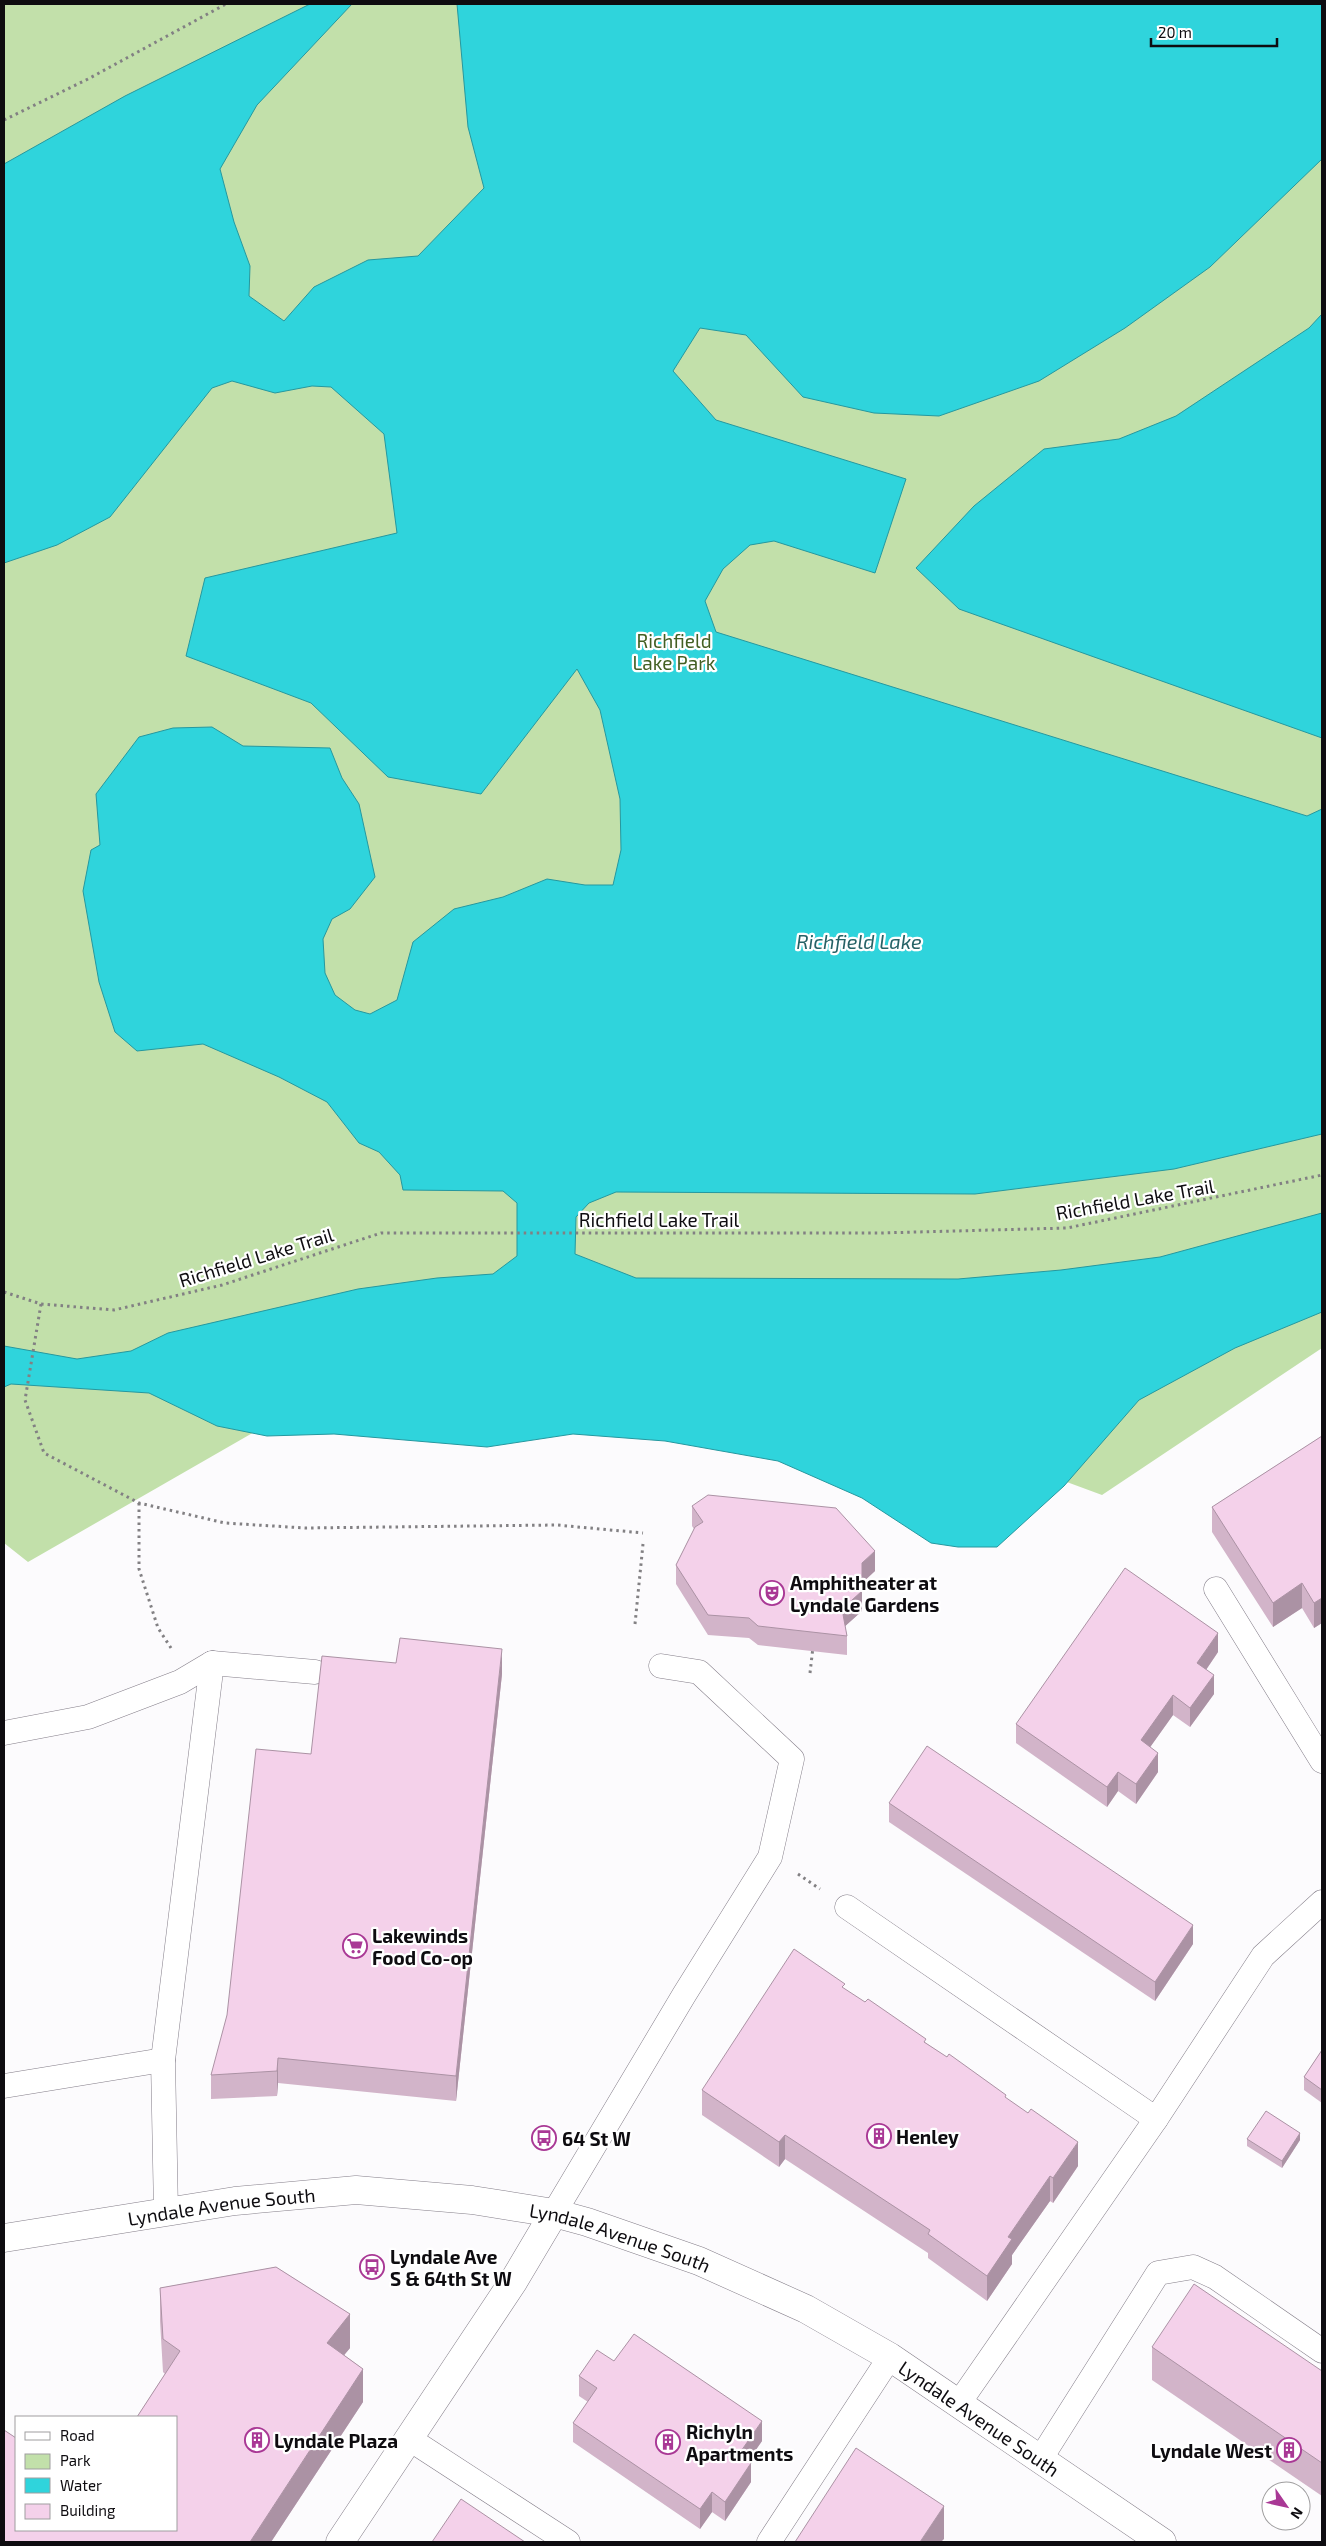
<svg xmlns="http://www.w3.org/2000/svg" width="1326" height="2546" viewBox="0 0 1326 2546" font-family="'Exo 2',sans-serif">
<rect width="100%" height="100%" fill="#fcfbfd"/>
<polygon fill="#c2e0aa" points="4,4 1322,4 1322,1348 1102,1495 519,1280 28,1562 4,1543"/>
<g fill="#2fd4dc" stroke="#25989f">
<polygon points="310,4 352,4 257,105 220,169 234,222 250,266 249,296 284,321 314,287 368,260 418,256 484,188 468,127 457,4 1322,4 1322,159 1210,267 1125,328 1039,381 939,416 874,413 803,397 746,335 700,328 673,371 716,420 906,479 875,573 774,541 750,545 723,569 705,601 716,632 1307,816 1322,809 1322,1134 1174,1169 975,1194 616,1192 589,1203 576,1217 575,1254 636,1278 958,1279 1061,1270 1160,1257 1322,1213 1322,1312 1235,1348 1139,1400 1064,1486 997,1547 958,1547 931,1543 862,1498 778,1461 665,1441 573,1434 487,1447 334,1434 267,1436 217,1426 149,1393 11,1384 4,1387 4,1346 77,1359 131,1351 168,1333 358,1289 437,1278 493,1274 517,1256 517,1203 503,1191 403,1190 400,1175 379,1152 359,1143 327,1102 279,1077 203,1044 137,1051 115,1032 99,982 83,891 91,850 100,845 96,794 139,737 173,728 212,727 243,746 330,748 342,778 359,804 375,877 350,909 332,919 323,939 325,973 335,995 355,1010 370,1014 397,1000 413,942 454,909 503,897 547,879 585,885 613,885 621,850 620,799 600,710 577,669 481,794 388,777 311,703 186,656 205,578 397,533 384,434 331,387 312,386 275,393 232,381 212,388 110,517 57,545 4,563 4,164 125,96"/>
<polygon points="1322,314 1322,738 959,609 916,568 974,506 1044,449 1119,439 1176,416 1309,328"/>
</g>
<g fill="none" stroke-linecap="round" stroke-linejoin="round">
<defs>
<g id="lane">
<polyline points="1216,1589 1322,1761"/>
<polyline points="4,1733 88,1717 180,1682 212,1663 315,1672"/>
<polyline points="847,1907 1156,2119 1263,1956 1322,1902"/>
<polyline points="4,2086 163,2060"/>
<polyline points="166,2212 163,2060 212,1663"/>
<polyline points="554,2213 684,1995 770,1857 792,1759 699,1672 661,1666"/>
<polyline points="959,2403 1156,2119"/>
<polyline points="408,2438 568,2542"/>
<polyline points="1041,2458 1158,2273 1193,2267 1215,2277 1322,2351"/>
<polyline points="769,2542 890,2357"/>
</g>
<polyline id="street" points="340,2542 513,2282 554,2213"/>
<g id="secondary">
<path id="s1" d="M4 2238 235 2201 356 2190 472 2200 554 2213 587 2222 699 2261 806 2309 890 2357 1162 2542"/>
</g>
</defs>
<use href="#lane" stroke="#847e89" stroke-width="25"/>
<use href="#street" stroke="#847e89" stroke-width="29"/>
<use href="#secondary" stroke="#847e89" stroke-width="29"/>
<g stroke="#828083" stroke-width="3" stroke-dasharray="2.5 4" stroke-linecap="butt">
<polyline points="4,120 88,79 226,4"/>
<polyline points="4,1292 41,1304 114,1310 222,1285 381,1233 880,1233 1067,1228 1322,1175"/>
<polyline points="41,1304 25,1400 44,1453 139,1503 225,1523 305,1528 557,1525 643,1533"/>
<polyline points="139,1503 139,1569 158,1628 171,1648"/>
<polyline points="635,1624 643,1544"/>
<polyline points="810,1673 813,1647"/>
<polyline points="798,1874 820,1889"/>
</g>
<use href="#lane" stroke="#fff" stroke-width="24"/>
<use href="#street" stroke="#fff" stroke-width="28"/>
<use href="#secondary" stroke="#fff" stroke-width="28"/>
</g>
<g fill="#d2b4c9">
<polygon points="1322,1436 1322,1623 1314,1628 1302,1608 1273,1627 1212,1532 1212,1507"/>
<polygon points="692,1506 875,1571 862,1583 862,1611 845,1626 847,1636 847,1655 758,1645 749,1638 708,1635 676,1584 676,1565 694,1529 692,1526"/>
<polygon points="1218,1652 1206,1670 1214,1694 1190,1727 1173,1715 1150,1747 1158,1772 1136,1804 1118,1791 1107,1807 1016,1743 1016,1724"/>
<polygon points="502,1674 456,2101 278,2083 277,2096 211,2099 211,2075 311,1754"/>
<polygon points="889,1803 1193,1944 1155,2001 889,1822"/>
<polygon points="845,1990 926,2043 1006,2099 1078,2166 1053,2203 1050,2201 1012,2255 1012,2264 987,2301 928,2258 928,2253 785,2159 779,2167 702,2115 702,2090"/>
<polygon points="1322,2050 1322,2103 1304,2090 1304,2077"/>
<polygon points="1247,2139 1300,2140 1282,2168 1247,2146"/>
<polygon points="276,2267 350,2314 350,2348 344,2355 363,2369 363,2402 271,2542 4,2542 4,2430 16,2438 16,2530 176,2530 176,2417 137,2417 165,2374 163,2372 160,2321 160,2288"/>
<polygon points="1152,2347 1322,2371 1322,2496 1152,2380"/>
<polygon points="614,2361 762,2441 748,2461 751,2482 725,2521 712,2512 700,2529 573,2442 573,2423 588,2402 579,2396 579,2376"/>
</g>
<g fill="#ab92a4">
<polygon points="875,1551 875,1571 862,1583 862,1611 842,1629 842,1609 862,1563"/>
<polygon points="1302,1583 1302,1608 1273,1627 1273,1603"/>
<polygon points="1322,1598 1322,1623 1314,1628 1314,1603"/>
<polygon points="1218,1633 1218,1652 1197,1683 1197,1663"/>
<polygon points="502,1649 502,1674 456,2101 456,2076"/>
<polygon points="1214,1675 1214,1694 1190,1727 1190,1708"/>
<polygon points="1173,1695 1173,1715 1141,1760 1141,1740"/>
<polygon points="1158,1753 1158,1772 1136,1804 1136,1784"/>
<polygon points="1118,1772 1118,1791 1107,1807 1107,1787"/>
<polygon points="1193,1925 1193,1944 1155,2001 1155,1982"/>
<polygon points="278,2058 278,2083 277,2096 277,2071"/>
<polygon points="1300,2133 1300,2140 1282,2168 1282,2161"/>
<polygon points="785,2135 785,2159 779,2167 779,2142"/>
<polygon points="1078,2142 1078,2166 1053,2203 1053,2178"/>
<polygon points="1050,2176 1050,2201 1012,2255 1012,2264 987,2301 987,2276 1008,2237"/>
<polygon points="350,2314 350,2348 327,2376 327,2343"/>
<polygon points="363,2369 363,2402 271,2542 250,2542"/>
<polygon points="762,2421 762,2441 739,2474 739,2454"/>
<polygon points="751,2463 751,2482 725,2521 725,2502"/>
<polygon points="712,2492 712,2512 700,2529 700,2509"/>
<polygon points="944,2506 944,2539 941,2542 920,2542"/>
</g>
<g fill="#f4d1ea" stroke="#ab92a4">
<polygon points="1322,1436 1322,1598 1314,1603 1302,1583 1273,1603 1212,1507"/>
<polygon points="708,1495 836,1508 875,1551 862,1563 862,1591 842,1609 847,1636 758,1626 749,1618 708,1615 676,1565 695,1527 703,1522 692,1506"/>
<polygon points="1125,1568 1218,1633 1197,1663 1214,1675 1190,1708 1173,1695 1141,1740 1158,1753 1136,1784 1118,1772 1107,1787 1016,1724"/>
<polygon points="400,1638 502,1649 456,2076 278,2058 277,2071 211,2075 227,2015 256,1749 311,1754 322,1656 396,1663"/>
<polygon points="927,1746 1193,1925 1155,1982 889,1803"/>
<polygon points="794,1949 845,1984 842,1987 865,2002 868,1999 926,2039 924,2042 947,2057 949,2054 1006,2095 1005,2097 1028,2113 1031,2109 1078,2142 1053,2178 1050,2176 1008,2237 1012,2239 987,2276 928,2234 930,2230 785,2135 779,2142 702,2090"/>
<polygon points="1322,2050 1322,2090 1304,2077"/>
<polygon points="1266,2111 1300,2133 1282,2161 1247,2139"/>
<polygon points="276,2267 350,2314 327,2343 363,2369 250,2542 4,2542 4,2430 16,2438 16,2530 176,2530 176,2417 137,2417 180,2351 163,2339 160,2288"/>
<polygon points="1194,2284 1322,2371 1322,2463 1152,2347"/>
<polygon points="634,2334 762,2421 739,2454 751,2463 725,2502 712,2492 700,2509 573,2423 597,2388 579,2376 597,2350 614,2361"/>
<polygon points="856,2448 944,2506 920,2542 795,2542"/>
<polygon points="461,2499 525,2542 432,2542"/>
</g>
<defs>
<symbol id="theatre-ring" viewBox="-11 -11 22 22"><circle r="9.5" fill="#fff" stroke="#a93895" stroke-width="1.5"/><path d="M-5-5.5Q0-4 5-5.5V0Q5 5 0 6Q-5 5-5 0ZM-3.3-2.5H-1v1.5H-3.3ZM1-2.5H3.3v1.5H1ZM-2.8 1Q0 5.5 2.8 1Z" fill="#a93895"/></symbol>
<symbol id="supermarket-ring" viewBox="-11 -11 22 22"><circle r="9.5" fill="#fff" stroke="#a93895" stroke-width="1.5"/><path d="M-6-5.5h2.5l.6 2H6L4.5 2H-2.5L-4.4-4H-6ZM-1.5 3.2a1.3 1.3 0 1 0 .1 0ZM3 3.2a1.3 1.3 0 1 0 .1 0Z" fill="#a93895"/></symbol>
<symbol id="building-ring" viewBox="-11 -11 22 22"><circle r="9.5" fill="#fff" stroke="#a93895" stroke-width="1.5"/><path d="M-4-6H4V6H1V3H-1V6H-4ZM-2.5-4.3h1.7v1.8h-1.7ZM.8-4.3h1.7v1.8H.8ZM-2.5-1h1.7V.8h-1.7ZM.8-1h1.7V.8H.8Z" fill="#a93895"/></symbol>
<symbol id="bus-ring" viewBox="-11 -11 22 22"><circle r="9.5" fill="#fff" stroke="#a93895" stroke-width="1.5"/><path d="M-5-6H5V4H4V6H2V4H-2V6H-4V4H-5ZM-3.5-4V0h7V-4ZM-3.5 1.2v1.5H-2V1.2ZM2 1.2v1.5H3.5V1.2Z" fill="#a93895"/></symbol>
</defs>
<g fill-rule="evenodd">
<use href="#theatre-ring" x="758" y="1579" width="28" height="28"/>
<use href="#supermarket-ring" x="341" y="1932" width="28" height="28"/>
<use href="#building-ring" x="865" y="2122" width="28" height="28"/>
<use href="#bus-ring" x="530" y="2124" width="28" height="28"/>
<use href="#bus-ring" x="358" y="2253" width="28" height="28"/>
<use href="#building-ring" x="243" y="2426" width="28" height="28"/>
<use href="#building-ring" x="654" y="2428" width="28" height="28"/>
<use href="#building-ring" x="1275" y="2436" width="28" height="28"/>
</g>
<g text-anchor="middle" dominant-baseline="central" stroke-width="4.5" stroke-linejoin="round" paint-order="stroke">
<g font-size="19" fill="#425f23" stroke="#fff">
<text x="674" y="640">Richfield<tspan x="674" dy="22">Lake Park</tspan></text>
</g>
<g font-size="19" fill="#0e0c10" stroke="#fff">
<text transform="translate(1135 1199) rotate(-10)">Richfield Lake Trail</text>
<text x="659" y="1219">Richfield Lake Trail</text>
<text transform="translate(256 1257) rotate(-17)">Richfield Lake Trail</text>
<text stroke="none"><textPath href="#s1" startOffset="220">Lyndale Avenue South</textPath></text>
<text stroke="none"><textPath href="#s1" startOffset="625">Lyndale Avenue South</textPath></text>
<text stroke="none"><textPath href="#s1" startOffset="1030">Lyndale Avenue South</textPath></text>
</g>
<g font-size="19" font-weight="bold" fill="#0e0c10" stroke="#fff" text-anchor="start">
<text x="790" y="1582">Amphitheater at<tspan x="790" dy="22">Lyndale Gardens</tspan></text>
<text x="372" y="1935">Lakewinds<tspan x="372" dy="22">Food Co-op</tspan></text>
<text x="896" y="2136">Henley</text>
<text x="562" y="2138">64 St W</text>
<text x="390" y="2256">Lyndale Ave<tspan x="390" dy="22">S &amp; 64th St W</tspan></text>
<text x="686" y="2431">Richyln<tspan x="686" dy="22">Apartments</tspan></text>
<text x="274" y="2440">Lyndale Plaza</text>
<text x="1272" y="2450" text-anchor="end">Lyndale West</text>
</g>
<g font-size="20" font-style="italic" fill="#256266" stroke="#fff">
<text x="859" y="941">Richfield Lake</text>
</g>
</g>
<rect width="1326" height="2546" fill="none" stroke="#0e0c10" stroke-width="10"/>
<rect x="15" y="2416" width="162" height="115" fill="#ffffff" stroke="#9f9e9f"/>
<rect x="25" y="2432" width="25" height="8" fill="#ffffff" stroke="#9f9e9f"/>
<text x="60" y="2441" font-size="15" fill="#0e0c10">Road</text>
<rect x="25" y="2454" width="25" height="15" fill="#c2e0aa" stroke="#9f9e9f"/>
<text x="60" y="2466" font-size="15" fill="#0e0c10">Park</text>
<rect x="25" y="2478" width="25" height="15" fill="#2fd4dc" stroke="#9f9e9f"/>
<text x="60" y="2491" font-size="15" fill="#0e0c10">Water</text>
<rect x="25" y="2504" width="25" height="15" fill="#f4d1ea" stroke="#9f9e9f"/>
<text x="60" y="2516" font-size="15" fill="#0e0c10">Building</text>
<g transform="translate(1286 2506) rotate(124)"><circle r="24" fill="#ffffff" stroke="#9f9e9f"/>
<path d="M0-4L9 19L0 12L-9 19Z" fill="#a93895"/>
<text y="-8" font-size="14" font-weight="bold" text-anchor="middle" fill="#0e0c10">N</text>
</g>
<path d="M1151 38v8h126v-8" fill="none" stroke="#0e0c10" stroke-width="2.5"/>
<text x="1158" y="38" font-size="15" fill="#0e0c10" stroke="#ffffff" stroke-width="4" paint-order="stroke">20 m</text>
</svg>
